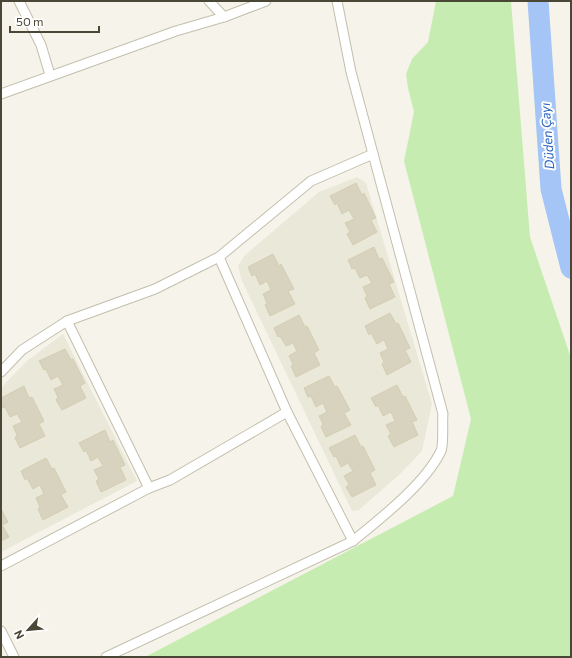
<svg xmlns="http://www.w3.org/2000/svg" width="572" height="658" viewBox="0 0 572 658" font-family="Commissioner,sans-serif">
<rect width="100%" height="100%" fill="#f6f4ea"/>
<g fill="#eae8d8">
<polygon points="357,177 366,183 432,404 422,451 401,473 359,510 352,511 242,281 238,266 244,256 319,192"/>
<polygon points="63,334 137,481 1,552 1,388 27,361"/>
</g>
<polygon fill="#c7ecb1" points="436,1 511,1 530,237 571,358 571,657 145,657 453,496 471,419 404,161 414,112 408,88 406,74 412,59 428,42"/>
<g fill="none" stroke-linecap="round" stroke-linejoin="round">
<polyline stroke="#a4c5f5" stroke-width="21" points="538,1 551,189 571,268"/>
</g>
<g fill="#d8d3bf" stroke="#d4cdb1">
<polygon points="356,183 362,195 364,193 376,218 371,220 377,232 353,245 347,234 350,232 345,223 354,219 349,210 342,214 337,203 335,205 330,196"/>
<polygon points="374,247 379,259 382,258 394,282 389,284 395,297 370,309 365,298 367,296 363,287 372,283 367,275 360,278 355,268 352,269 348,260"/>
<polygon points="273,254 279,266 281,264 294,289 288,291 295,304 270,316 265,305 267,303 263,294 271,290 267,281 260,285 255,274 252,276 248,267"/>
<polygon points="390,313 396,324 398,323 410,348 405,350 411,362 387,375 382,364 384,362 380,353 388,349 384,340 377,344 371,333 369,335 365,326"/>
<polygon points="299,315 305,327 307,326 319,350 314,353 320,365 296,377 291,366 293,364 289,356 297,351 293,343 286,346 280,336 278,337 274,328"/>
<polygon points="65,349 71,360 73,359 85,383 80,386 86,398 62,410 56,400 58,397 54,389 63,385 58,376 51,380 46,369 44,370 39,361"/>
<polygon points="329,376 335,387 337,386 350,410 344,413 351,425 326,437 321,427 323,424 319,416 327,412 323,403 316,407 311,396 308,397 304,388"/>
<polygon points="397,385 403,397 405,396 417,420 412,422 418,435 394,447 388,436 391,434 386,425 395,421 391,412 383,416 378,405 376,407 371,398"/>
<polygon points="24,386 29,398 32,397 44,421 39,424 45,436 20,448 15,438 17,435 13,426 22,422 17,414 10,417 5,407 3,408 1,405 1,398"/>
<polygon points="105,430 110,442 113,440 125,465 120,467 126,480 101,492 96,481 99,479 94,470 103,466 98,457 91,461 86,450 84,452 79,443"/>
<polygon points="355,435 361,447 363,446 375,470 370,473 376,485 352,497 346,487 349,484 344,476 353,471 348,463 341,467 336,456 334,457 329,448"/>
<polygon points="46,458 52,469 54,468 66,492 61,495 68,507 43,520 38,509 40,507 36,498 44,494 40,485 33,489 27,478 25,480 21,471"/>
<polygon points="1,509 8,522 2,525 9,537 1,541"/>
</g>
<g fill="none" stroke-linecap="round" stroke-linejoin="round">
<defs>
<g id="street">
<polyline points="19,1 41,45 50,75"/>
<polyline points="209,1 224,17"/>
<polyline points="1,94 176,31 224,17 266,1"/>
<polyline points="219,257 287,412 353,541"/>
<polyline points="67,321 149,488"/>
<polyline points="1,372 22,350 67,321 155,289 219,257 311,181 373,154"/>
<polyline points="1,566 149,488 170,480 287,412"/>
<polyline points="1,631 14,657"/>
<path d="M106 657 353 541C381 518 425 484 441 451 444 444 442 422 443 414L351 72 337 1"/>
</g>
</defs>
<use href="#street" stroke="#c2bfac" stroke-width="11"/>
<use href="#street" stroke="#fff" stroke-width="9"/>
</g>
<g text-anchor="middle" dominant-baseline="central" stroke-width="4" stroke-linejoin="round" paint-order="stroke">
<g font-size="13" font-style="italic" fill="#2864bf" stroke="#fff">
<text transform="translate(547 136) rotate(-94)">Düden Çayı</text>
</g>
</g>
<rect width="572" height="658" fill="none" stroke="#4b4737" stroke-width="4"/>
<g transform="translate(28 630) rotate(243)" stroke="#ffffff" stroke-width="3" paint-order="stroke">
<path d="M0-3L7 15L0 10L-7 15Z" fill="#4b4737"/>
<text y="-6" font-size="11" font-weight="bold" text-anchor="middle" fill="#4b4737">N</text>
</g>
<path d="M10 26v6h89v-6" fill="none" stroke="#4b4737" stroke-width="2"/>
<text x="16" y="26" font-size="12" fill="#4b4737" stroke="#ffffff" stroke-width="3" paint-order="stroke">50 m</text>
</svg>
